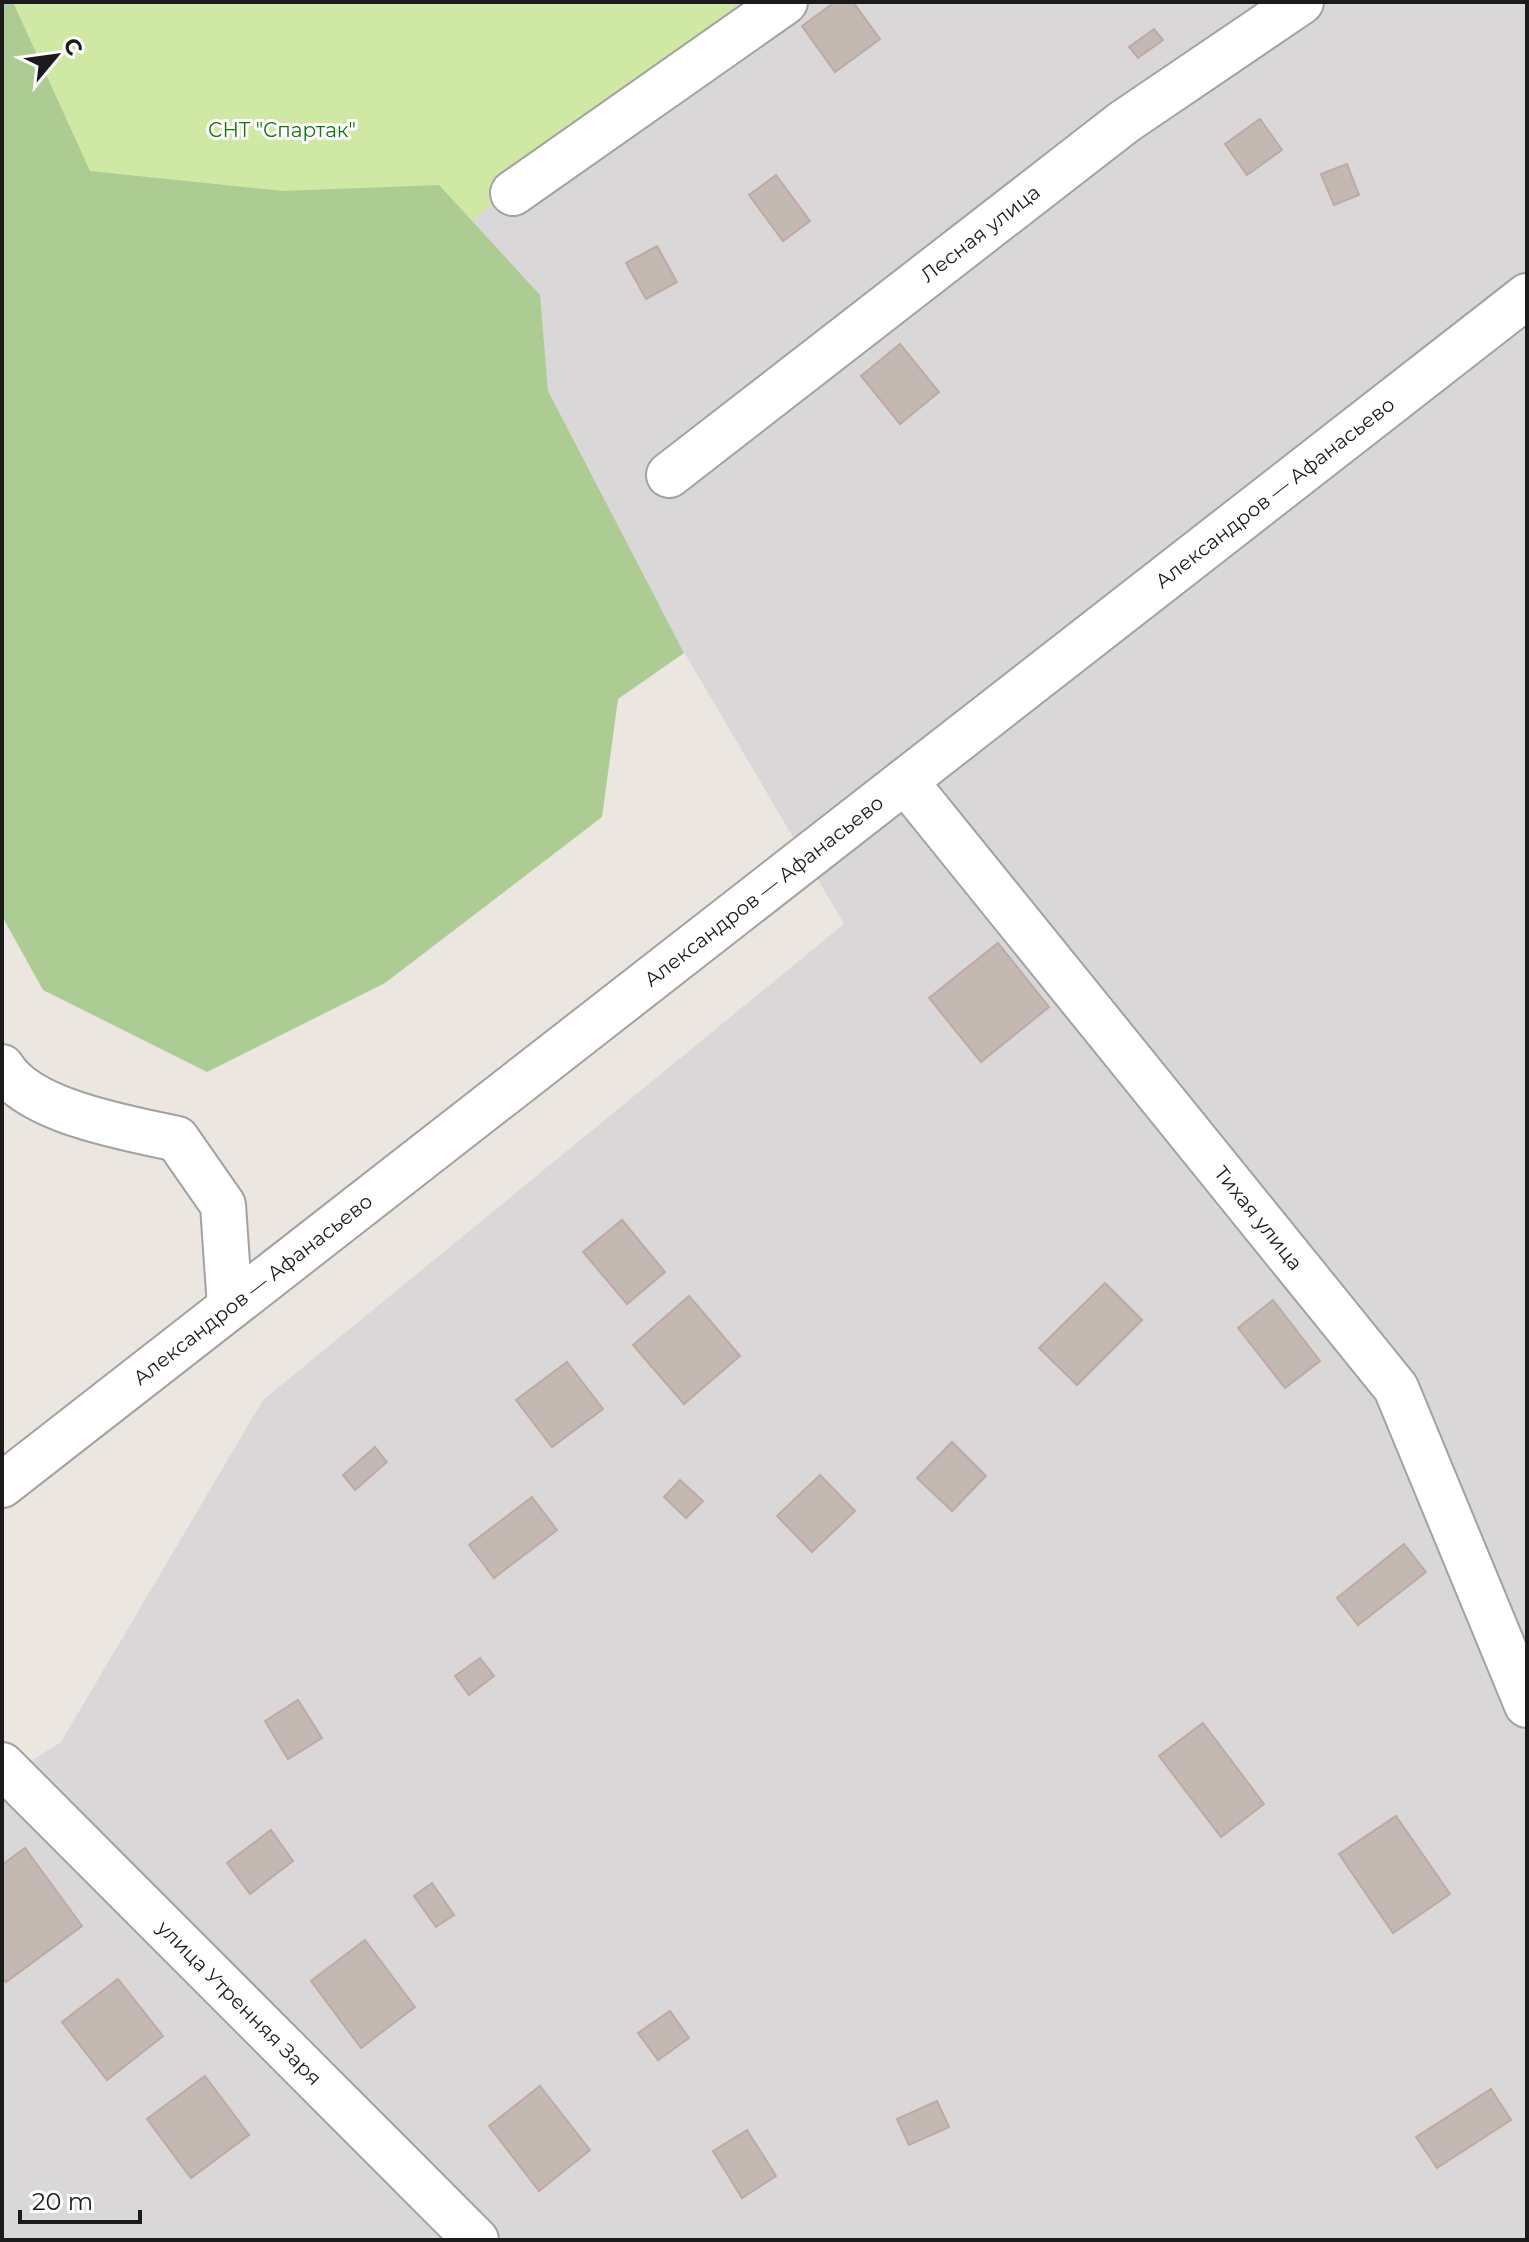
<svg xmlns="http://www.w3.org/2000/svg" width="1529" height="2242" viewBox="0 0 1529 2242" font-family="Montserrat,sans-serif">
<rect width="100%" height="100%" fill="#ece6e0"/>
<polygon fill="#d9d7d8" points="758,2 1527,2 1527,2240 2,2240 2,1779 61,1742 263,1400 844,924 443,242"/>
<polygon fill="#cfe8a4" points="13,2 758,2 443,242 89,171"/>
<polygon fill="#accc94" points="2,2 13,2 90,171 283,191 439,185 540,295 548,391 684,653 618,699 602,817 385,983 207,1072 43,990 2,916"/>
<g fill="#c4b8b3" stroke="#beaaa2" stroke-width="2">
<polygon points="835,2 853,2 880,39 835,72 802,26"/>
<polygon points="1154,29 1163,40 1138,58 1129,47"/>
<polygon points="1260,119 1282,150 1247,175 1225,144"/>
<polygon points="1347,164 1359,195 1334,205 1321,174"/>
<polygon points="776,175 810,221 783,241 749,195"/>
<polygon points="657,246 677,282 646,299 626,263"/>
<polygon points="900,344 939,392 900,424 861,376"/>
<polygon points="998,943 1049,1007 981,1062 929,998"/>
<polygon points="622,1220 665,1272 627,1304 583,1252"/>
<polygon points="1105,1283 1142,1320 1077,1385 1039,1348"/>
<polygon points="689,1296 740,1356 684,1404 633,1345"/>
<polygon points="1273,1300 1320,1361 1285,1388 1238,1328"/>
<polygon points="567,1362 603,1409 552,1447 516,1400"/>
<polygon points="952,1442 986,1476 952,1511 917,1478"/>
<polygon points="375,1447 387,1462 355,1490 343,1475"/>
<polygon points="820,1475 855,1511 812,1552 777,1516"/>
<polygon points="680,1480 703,1501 686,1518 664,1497"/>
<polygon points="532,1497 557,1530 494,1578 469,1545"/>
<polygon points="1404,1544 1426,1572 1358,1625 1337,1598"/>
<polygon points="480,1658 494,1676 469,1695 455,1676"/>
<polygon points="298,1700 322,1738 288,1759 265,1721"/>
<polygon points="1203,1723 1264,1804 1221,1837 1159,1756"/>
<polygon points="1396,1816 1450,1894 1393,1933 1339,1854"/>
<polygon points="271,1830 293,1861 250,1894 227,1863"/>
<polygon points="25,1848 82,1926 6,1982 2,1976 2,1865"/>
<polygon points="432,1883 454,1915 436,1927 414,1896"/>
<polygon points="365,1940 415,2007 361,2048 311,1981"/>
<polygon points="118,1979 163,2036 107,2080 62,2022"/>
<polygon points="670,2011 689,2038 658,2060 638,2033"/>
<polygon points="205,2076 249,2135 191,2178 147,2119"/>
<polygon points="540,2086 590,2150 539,2191 489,2126"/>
<polygon points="1491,2089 1511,2120 1437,2168 1416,2137"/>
<polygon points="937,2101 949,2127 909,2145 897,2119"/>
<polygon points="747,2130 776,2176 742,2198 713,2151"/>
</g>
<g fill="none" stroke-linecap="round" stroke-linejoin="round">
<defs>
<g id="minor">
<polyline points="513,193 785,2"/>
<path id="s1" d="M669 475 1124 122 1301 2"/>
<path id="s2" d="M905 781 1396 1388 1527 1705"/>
<path d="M2 1067C29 1112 128 1128 177 1139L223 1205 230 1307"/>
<path id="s3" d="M2 1485 1527 296"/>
<path id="s4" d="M2 1765 476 2240"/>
</g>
</defs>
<use href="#minor" stroke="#a2a2a2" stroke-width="48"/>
<use href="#minor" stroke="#fff" stroke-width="44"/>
</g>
<g text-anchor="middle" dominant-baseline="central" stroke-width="6" stroke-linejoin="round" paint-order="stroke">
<g font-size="20" fill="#11760b" stroke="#fff">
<text x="282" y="130">СНТ "Спартак"</text>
</g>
<g font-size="20" fill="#1b1b1b" stroke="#fff">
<text stroke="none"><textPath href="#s1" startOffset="394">Лесная улица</textPath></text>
<text stroke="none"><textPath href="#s3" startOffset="1614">Александров — Афанасьево</textPath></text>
<text stroke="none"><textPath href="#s3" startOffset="966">Александров — Афанасьево</textPath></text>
<text stroke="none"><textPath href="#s2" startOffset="562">Тихая улица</textPath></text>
<text stroke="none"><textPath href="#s3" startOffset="318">Александров — Афанасьево</textPath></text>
<text stroke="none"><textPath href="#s4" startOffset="336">улица Утренняя Заря</textPath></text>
</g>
</g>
<rect width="1529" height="2242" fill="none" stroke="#1b1b1b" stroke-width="8"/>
<g transform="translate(56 56) rotate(61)" stroke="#ffffff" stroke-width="6" paint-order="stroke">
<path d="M0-6L14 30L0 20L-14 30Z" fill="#1b1b1b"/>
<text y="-12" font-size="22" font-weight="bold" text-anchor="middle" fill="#1b1b1b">С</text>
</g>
<path d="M20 2210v12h120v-12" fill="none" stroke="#1b1b1b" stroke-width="4"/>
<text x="32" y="2210" font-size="24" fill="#1b1b1b" stroke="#ffffff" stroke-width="6" paint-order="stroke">20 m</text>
</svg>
